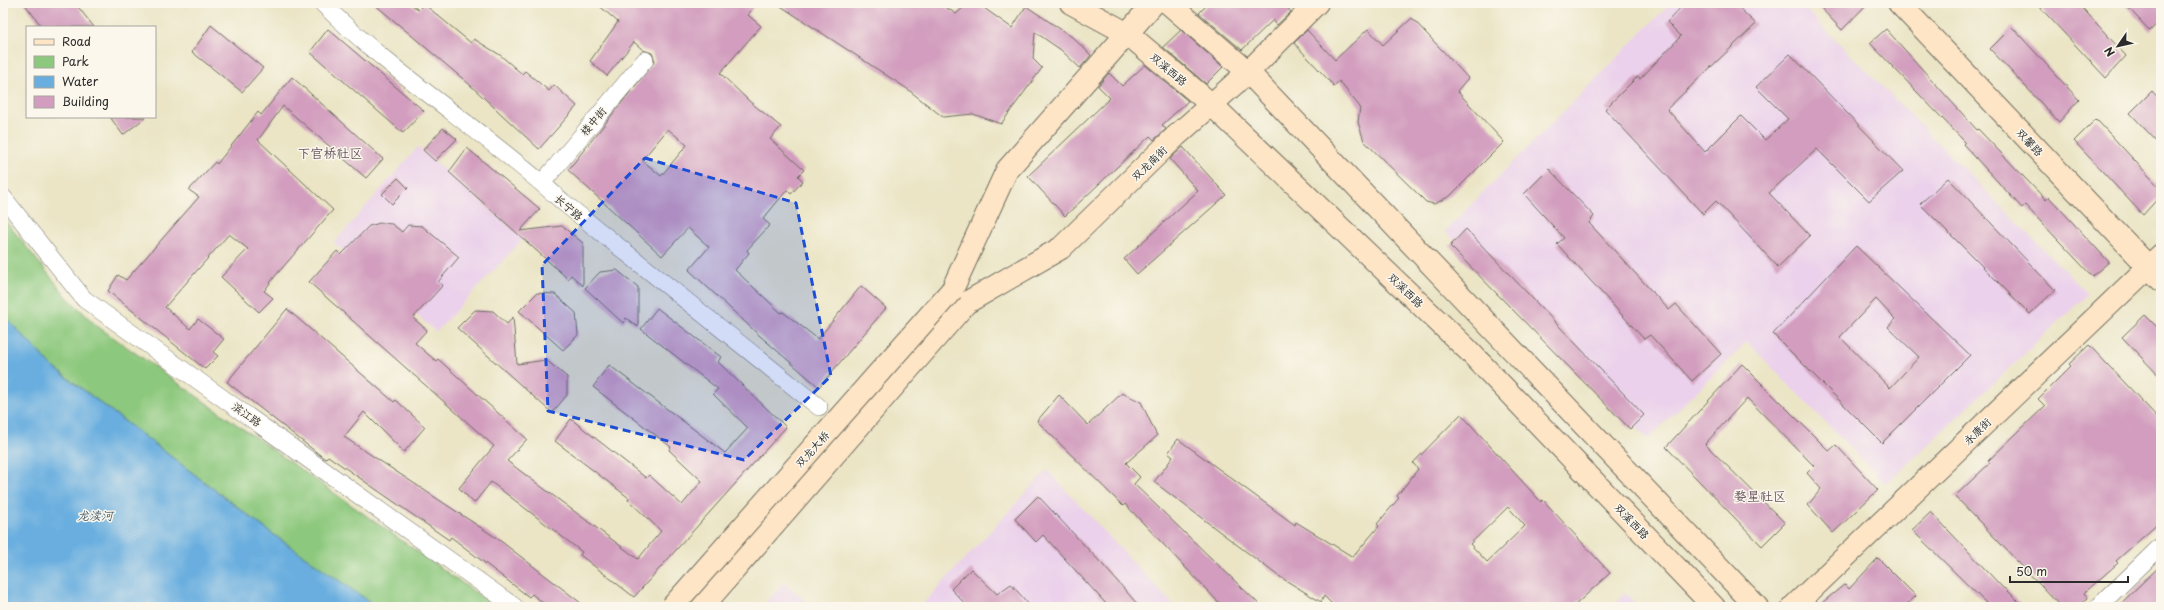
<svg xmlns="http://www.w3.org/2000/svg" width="2164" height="610" viewBox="0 0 2164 610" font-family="'Playpen Sans','LXGW WenKai TC',sans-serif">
<rect width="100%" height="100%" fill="#fbf7ec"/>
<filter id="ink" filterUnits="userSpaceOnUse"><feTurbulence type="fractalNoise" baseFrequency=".025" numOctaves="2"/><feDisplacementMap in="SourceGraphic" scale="8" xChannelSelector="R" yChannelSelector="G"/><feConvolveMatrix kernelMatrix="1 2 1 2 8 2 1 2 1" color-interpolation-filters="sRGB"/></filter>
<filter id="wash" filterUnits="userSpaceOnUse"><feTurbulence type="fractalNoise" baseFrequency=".012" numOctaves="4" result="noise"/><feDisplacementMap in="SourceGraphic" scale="16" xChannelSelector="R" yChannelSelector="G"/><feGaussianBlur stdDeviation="0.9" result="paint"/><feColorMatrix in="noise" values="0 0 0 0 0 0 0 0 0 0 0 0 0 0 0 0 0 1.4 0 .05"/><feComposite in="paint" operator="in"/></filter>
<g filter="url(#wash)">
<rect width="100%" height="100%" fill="#ebe5c6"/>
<g fill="#ebd1eb">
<polygon points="1671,3 1799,3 2088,294 1886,484 1747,342 1648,439 1445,231"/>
<polygon points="418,147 523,239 436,332 334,243"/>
<polygon points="1047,470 1175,607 920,607"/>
<polygon points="784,583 814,607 762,607"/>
<polygon points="1625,593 1639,607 1611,607"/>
</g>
<polygon fill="#8cc87d" stroke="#5c7a54" points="3,218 67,297 97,326 496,607 377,607 274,535 52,366 3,315"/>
<polygon fill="#69aedf" stroke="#4a6c85" points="3,315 52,366 274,535 377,607 3,607"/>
<g id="blocks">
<g fill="#d29dbe" fill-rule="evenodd">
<polygon points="24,3 75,3 94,27 42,27"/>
<polygon points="373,3 410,3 418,10 424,4 471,43 474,39 500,55 522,74 525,71 549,91 554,85 577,106 539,149 469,84"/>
<path d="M596 3H756L748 15 761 26 720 73 749 101 781 127 770 139 804 170 798 176 803 181 791 194 787 190 763 219 770 225 747 250 749 253 735 270 781 313 783 312 818 339 861 286 886 308 819 387 760 336 689 270 709 247 688 228 662 256 568 170 655 61 652 53 643 50 634 42 607 76 590 61 618 22ZM668 129 687 145 661 176 642 160Z"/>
<polygon points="776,3 940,3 956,14 965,6 977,3 1012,28 1026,6 1072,37 1091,55 1080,68 1061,50 1035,32 1033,59 1042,68 1001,124 973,114 943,117 906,88"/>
<polygon points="1209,3 1283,3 1291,12 1277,25 1273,20 1242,50 1199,13"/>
<polygon points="1685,3 1734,3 1756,24 1667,109 1705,152 1741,116 1765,140 1788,119 1756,87 1790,54 1903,171 1869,201 1817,149 1769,193 1810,236 1778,267 1716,201 1703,214 1605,109 1638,76 1640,79 1681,36 1667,22"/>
<polygon points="1816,3 1868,3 1842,30"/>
<polygon points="2036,3 2078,3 2126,56 2106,78"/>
<polygon points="2124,3 2161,3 2161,19 2150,31"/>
<polygon points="1412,18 1468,78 1457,91 1504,142 1450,196 1434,204 1426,202 1364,141 1358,122 1360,107 1339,81 1334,86 1294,43 1307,30 1335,60 1368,29 1383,45"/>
<polygon points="211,25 263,68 242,92 192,52"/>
<polygon points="2012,27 2079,100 2059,122 1990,49"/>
<polygon points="328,29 424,111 403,133 310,52"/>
<polygon points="1886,29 1977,130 1978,129 2046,200 2049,197 2109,262 2092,276 2025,205 2022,208 1963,144 1965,142 1870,43"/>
<polygon points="1181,30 1223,67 1206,84 1163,47"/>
<polygon points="1145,65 1188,101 1162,125 1166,129 1154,140 1150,136 1065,216 1028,176 1110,98 1098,86 1109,73 1122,86"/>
<polygon points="292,77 383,159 366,178 283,106 258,140 333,210 276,275 264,291 273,298 259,312 221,277 248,249 229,234 165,307 190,329 198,319 224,339 213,352 218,356 205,369 108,291 118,275 126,280 199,197 189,190 215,162 217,164 258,112 261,115"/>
<polygon points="2152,91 2161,101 2161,146 2130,113"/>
<polygon points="110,117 146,117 123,135"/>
<polygon points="2096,119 2161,189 2161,195 2143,215 2074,141"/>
<polygon points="443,128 457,139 435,161 423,150"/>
<polygon points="1183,147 1226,195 1137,274 1124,259 1198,191 1170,159"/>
<polygon points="467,148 540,209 520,231 562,226 583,243 583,286 571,275 568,279 449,172"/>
<polygon points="1549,169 1594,216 1589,223 1669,310 1676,304 1721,354 1692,381 1650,335 1644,339 1557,244 1564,238 1524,194"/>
<polygon points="398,178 408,188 392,204 382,194"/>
<polygon points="1948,178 2055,290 2030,314 1920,204"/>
<polygon points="380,223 392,224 402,232 408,225 422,226 459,257 438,282 443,285 413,318 427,330 415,343 436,361 438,359 527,439 507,461 638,559 661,531 628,500 629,498 555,441 571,419 646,478 649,475 682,505 702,481 669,450 671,447 593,387 609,365 725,453 748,428 713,394 718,389 641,329 657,308 721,357 718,362 786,427 634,597 580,555 582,552 491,482 474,503 459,488 494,446 309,282 337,251 341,255 369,226"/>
<polygon points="1466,229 1644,415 1630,429 1450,246"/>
<path d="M1856 246 1970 355 1882 443 1773 334ZM1876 299 1895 319 1888 327 1919 357 1890 388 1840 337Z"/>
<polygon points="617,270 638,287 638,327 626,318 623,323 585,288 600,272"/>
<polygon points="537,293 555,294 576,313 578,335 563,350 519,311"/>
<polygon points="287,309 394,402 396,400 425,427 404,452 364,412 344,437 498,539 586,607 548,607 532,594 529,597 451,537 449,540 328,456 325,459 227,382"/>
<polygon points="475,310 493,311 507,324 513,317 517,364 546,360 567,377 567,395 552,413 457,328"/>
<polygon points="2145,315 2161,331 2161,378 2122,337"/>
<polygon points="2089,345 2161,421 2161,521 2116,561 2118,563 2084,593 2088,598 2077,607 2061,607 1955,496 1990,463 1988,461 2045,406 2038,399 2071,366 2069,364"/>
<polygon points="1742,364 1829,451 1836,445 1878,490 1833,533 1808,505 1821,489 1807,473 1814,466 1747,398 1705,444 1785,523 1762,546 1666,447"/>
<polygon points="1122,393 1141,402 1157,436 1126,463 1140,477 1134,484 1262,607 1223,607 1125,504 1123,506 1037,421 1059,395 1088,425"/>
<path d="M1461 414 1541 502 1543 500 1610 573 1573 607H1335L1324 596 1321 602 1277 575 1154 482 1173 457 1168 453 1178 439 1295 525 1296 522 1353 557 1379 526 1377 524 1399 498 1397 496 1418 469 1413 463ZM1508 507 1525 526 1487 562 1470 544Z"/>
<polygon points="1038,496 1103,565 1140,607 1109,607 1043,535 1036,542 1015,519"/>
<polygon points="1931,512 2004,589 2005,588 2024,607 1990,607 1912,530"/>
<polygon points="1878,558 1916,596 1904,607 1817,607 1845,584 1849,589"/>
<polygon points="2161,565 2161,607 2117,607"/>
<polygon points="971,569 997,594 1011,584 1031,607 968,607 951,589"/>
</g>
</g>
</g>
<g filter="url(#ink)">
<use href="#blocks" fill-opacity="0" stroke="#6e6c61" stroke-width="1"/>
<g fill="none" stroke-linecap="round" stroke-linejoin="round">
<defs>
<g id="street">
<path d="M322 3C396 77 486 132 563 202L819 407"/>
<polyline points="542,183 645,60"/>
<polyline points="3,197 84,299 515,607"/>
<polyline points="2098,607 2161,546"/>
</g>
<g id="secondary">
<polyline points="1071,3 1128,34 1212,105 1467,349 1714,607"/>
<polyline points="1168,3 1248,72 1757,607"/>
<polyline points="1899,3 2161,280"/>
<polyline points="952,290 1007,170 1154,3"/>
<polyline points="702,607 966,303 1061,248 1176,136 1248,72 1317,3"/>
<polyline points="1793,607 2161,255"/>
</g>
</defs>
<use href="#street" stroke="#6e6c61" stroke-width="18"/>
<use href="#secondary" stroke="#6e6c61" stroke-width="24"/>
<use href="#street" stroke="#fff" stroke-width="17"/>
<use href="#secondary" stroke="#fde5c5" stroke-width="22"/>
<defs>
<polyline id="secondary-bridge" points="672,607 952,290"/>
</defs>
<use href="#secondary-bridge" stroke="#6e6c61" stroke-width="24" stroke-linecap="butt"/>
<use href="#secondary-bridge" stroke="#fde5c5" stroke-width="22"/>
</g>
</g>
<path fill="#1d4ed8" fill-opacity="0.2" stroke="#1d4ed8" stroke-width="3" stroke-dasharray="8 5" stroke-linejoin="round" d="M645 158 796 203 831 376 744 460 548 411 542 265Z"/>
<g text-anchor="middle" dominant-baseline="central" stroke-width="3" stroke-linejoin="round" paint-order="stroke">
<g font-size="11" fill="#2b2b2b" stroke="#fbf7ec">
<text transform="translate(1169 69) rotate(40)">双溪西路</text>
<text transform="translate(593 121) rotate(-50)">楼中街</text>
<text transform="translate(2030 142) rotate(47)">双馨路</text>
<text transform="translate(1149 163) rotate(-44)">双龙南街</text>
<text transform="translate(569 207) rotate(40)">长宁路</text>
<text transform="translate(1406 290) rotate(44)">双溪西路</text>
<text transform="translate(247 414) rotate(36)">滨江路</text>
<text transform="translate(1977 431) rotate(-44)">永康街</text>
<text transform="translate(812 449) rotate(-48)">双龙大桥</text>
<text transform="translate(1632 521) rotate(46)">双溪西路</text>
</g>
<g font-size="12" font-style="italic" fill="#41596a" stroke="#fbf7ec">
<text x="95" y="515">龙渎河</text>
</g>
<g font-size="13" fill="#65535e" stroke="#fbf7ec">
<text x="330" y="152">下官桥社区</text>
<text x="1760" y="495">婺星社区</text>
</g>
</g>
<rect width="2164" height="610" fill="none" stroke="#fbf7ec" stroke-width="16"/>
<rect x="26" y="26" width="130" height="92" fill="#fbf7ec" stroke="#a8a59f"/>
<rect x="34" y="39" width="20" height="6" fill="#fde5c5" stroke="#a8a59f"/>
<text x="62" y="46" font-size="12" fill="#2b2b2b">Road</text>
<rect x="34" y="56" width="20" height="12" fill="#8cc87d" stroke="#a8a59f"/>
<text x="62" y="66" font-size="12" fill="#2b2b2b">Park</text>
<rect x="34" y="76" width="20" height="12" fill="#69aedf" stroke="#a8a59f"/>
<text x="62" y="86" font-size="12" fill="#2b2b2b">Water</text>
<rect x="34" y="96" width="20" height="12" fill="#d29dbe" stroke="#a8a59f"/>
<text x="62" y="106" font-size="12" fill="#2b2b2b">Building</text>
<g transform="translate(2118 46) rotate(236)" stroke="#fbf7ec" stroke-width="3" paint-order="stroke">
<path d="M0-3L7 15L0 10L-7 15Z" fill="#2b2b2b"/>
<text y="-6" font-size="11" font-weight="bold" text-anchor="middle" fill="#2b2b2b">N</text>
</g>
<path d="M2010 576v6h118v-6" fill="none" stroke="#2b2b2b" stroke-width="2"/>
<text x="2016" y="576" font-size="12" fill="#2b2b2b" stroke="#fbf7ec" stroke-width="3" paint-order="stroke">50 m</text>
</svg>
